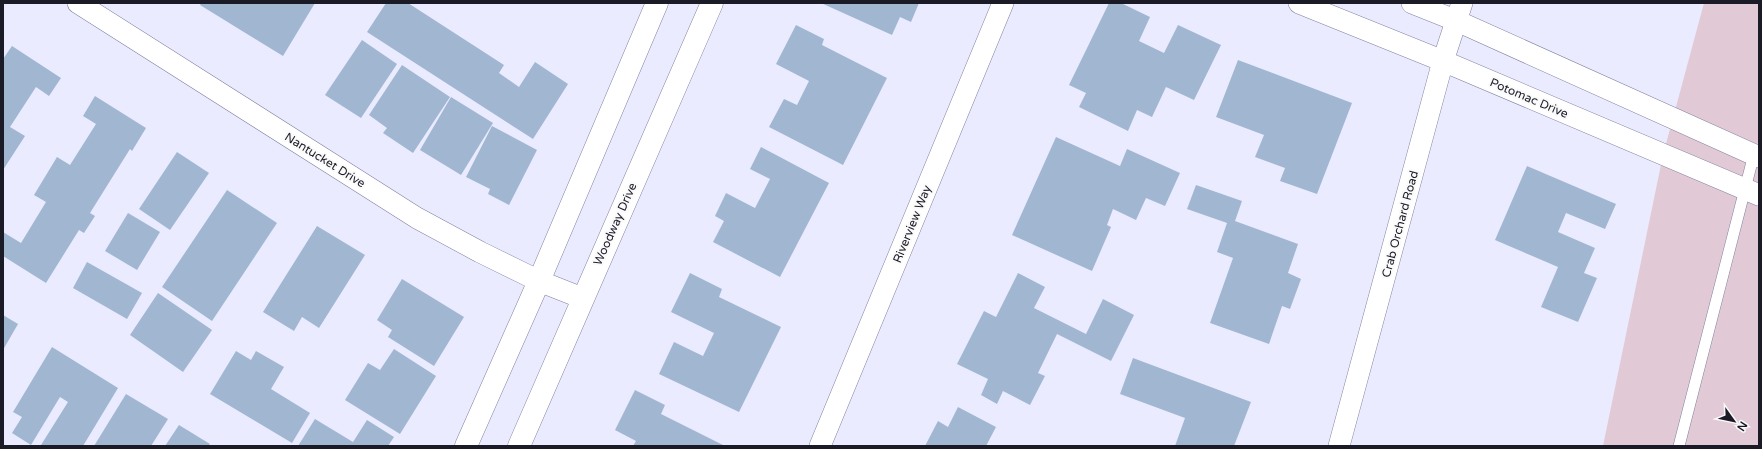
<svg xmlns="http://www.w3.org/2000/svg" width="1762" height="449" viewBox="0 0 1762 449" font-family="'Varela Round',sans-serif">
<rect width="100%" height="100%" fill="#eaebff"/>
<polygon fill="#e2c9d6" points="1704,3 1759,3 1759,446 1603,446 1663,155"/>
<g fill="#a1b7d1">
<polygon points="201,3 315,3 283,56 200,5"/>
<polygon points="386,3 408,3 504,65 499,73 519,87 535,62 568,84 533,139 367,32"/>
<polygon points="821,3 919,3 911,22 900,17 892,35"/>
<polygon points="1109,3 1121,3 1150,17 1139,41 1164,53 1178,25 1221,45 1194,100 1166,87 1152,117 1137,110 1128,131 1079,107 1086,93 1069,85"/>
<polygon points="796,25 824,39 822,45 887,78 843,165 769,127 784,99 797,105 809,81 776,64"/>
<polygon points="362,40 397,64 361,118 325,95"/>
<polygon points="12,46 61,78 49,96 36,87 10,127 25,136 3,170 3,59"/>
<polygon points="1238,60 1352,103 1317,194 1280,181 1285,168 1255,157 1264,135 1216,117"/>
<polygon points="402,65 450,97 413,153 383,133 387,128 369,115"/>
<polygon points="95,96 146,128 132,151 130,149 90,213 95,216 84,233 79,230 46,283 3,256 3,232 21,243 46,202 34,195 57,157 70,165 96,124 83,116"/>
<polygon points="451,97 493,123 461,175 420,150"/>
<polygon points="492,126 537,150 509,205 488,194 490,189 466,177"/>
<polygon points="1056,137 1120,166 1127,149 1180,173 1165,206 1146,198 1136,220 1113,209 1107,225 1111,227 1092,271 1012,235"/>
<polygon points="761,147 829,183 780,277 713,242 724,221 715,216 726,193 755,208 770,179 750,169"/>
<polygon points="177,152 209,173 170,230 139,209"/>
<polygon points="1527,166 1616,204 1605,229 1566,213 1558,232 1595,248 1584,273 1597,278 1578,322 1541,307 1558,267 1495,240"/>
<polygon points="1196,185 1242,201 1235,221 1298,244 1288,273 1301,279 1290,309 1282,306 1269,344 1210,323 1233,258 1217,252 1227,223 1187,209"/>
<polygon points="227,190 277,223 212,321 162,287"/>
<polygon points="128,213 160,232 137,270 105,251"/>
<polygon points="317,226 365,255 319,328 302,317 294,331 263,312"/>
<polygon points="87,262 142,293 127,319 73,288"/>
<polygon points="690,273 722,289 719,297 781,327 739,412 659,374 674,342 703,356 714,333 671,312"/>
<polygon points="1018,273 1045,287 1034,308 1086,334 1103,299 1134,315 1111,361 1057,334 1038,373 1045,376 1030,405 1003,391 997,404 981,395 988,379 957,364 984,311 996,317"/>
<polygon points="402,279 464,317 434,366 388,337 392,330 377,320"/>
<polygon points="158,293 212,330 183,372 130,335"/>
<polygon points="3,315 18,324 3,350"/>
<polygon points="52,347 118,388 83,446 41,445 68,402 60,397 31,445 12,433 22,417 13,412"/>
<polygon points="394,349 436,376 400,434 345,400 368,363 380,370"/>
<polygon points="236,351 251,360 256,351 284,367 271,389 310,413 292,443 210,394"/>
<polygon points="1133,358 1251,402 1234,446 1175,446 1185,418 1120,394"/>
<polygon points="635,390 665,405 661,414 725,446 633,446 636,441 615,430"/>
<polygon points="126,394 168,419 151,446 94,446"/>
<polygon points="958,407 996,427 986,446 925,446 938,421 948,427"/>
<polygon points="315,419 353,442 367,420 394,437 388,446 298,446"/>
<polygon points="179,425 210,444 208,446 165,446"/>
</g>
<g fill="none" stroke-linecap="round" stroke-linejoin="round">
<defs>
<polyline id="service" points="1679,446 1754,154"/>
<g id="minor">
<polyline points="78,3 417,218 480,252 539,281 582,298"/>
<polyline points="1299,3 1443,61 1759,195"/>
<polyline points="1412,3 1457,21 1759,157"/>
<polyline points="820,446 1003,3"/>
<polyline points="1339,446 1443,61 1462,3"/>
</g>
<g id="secondary">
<polyline points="466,446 539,281 657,3"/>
<polyline points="519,446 712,3"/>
</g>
</defs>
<use href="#service" stroke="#8283a1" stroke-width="12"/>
<use href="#minor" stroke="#8283a1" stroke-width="22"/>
<use href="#secondary" stroke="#8283a1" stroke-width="23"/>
<use href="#service" stroke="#fff" stroke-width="11"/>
<use href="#minor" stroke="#fff" stroke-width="21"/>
<use href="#secondary" stroke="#fff" stroke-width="22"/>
</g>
<g text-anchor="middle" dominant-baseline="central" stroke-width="4" stroke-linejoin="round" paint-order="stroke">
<g font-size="12" fill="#1b1b27" stroke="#fafafa">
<text transform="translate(1529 98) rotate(23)">Potomac Drive</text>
<text transform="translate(325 160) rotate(32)">Nantucket Drive</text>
<text transform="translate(615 224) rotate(-66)">Woodway Drive</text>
<text transform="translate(912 224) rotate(-68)">Riverview Way</text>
<text transform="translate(1400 224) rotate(-75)">Crab Orchard Road</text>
</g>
</g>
<rect width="1762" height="449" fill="none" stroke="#1b1b27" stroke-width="8"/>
<g transform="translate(1734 421) rotate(123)" stroke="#fafafa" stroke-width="3" paint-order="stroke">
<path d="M0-3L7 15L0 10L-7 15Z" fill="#1b1b27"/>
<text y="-6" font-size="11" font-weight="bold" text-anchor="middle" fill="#1b1b27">N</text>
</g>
</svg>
